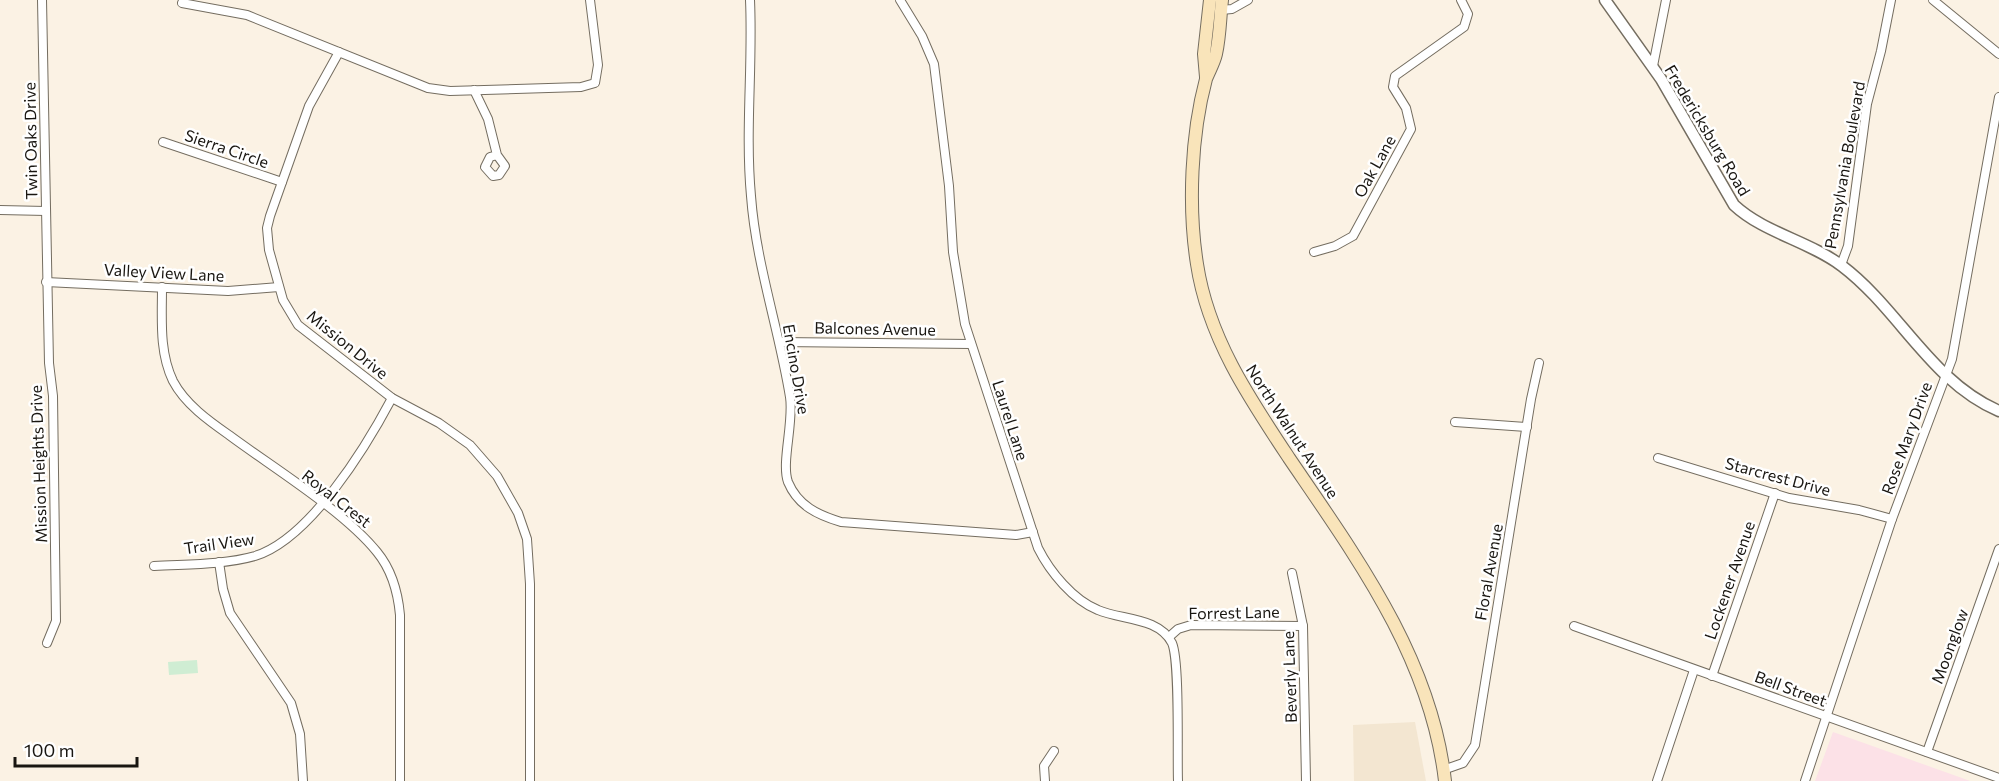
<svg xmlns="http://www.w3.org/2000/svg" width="1999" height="781" viewBox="0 0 1999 781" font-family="Commissioner,sans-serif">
<rect width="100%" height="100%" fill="#fbf2e4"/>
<polygon fill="#f3e6d1" points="1415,722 1426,781 1354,781 1353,725"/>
<polygon fill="#fce1e7" points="1833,732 1962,778 1970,781 1815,781"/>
<polygon fill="#cfedd3" points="197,660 198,673 169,675 168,662"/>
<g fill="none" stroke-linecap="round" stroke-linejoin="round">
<defs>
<g id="minor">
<polyline points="42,0 49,363 53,396 56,621 47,643"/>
<path d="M750 0C753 65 745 131 751 196 756 264 779 329 790 397 794 422 781 463 788 482 798 506 818 515 841 522L1016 535 1033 532"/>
<path d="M900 0 922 36 934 64 949 186 953 252 965 324 1038 548C1050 572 1073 600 1098 610 1121 620 1159 617 1172 643 1180 661 1177 755 1178 781"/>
<polyline points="1933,0 1999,54"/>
<polyline points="182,3 247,15 428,88 450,91 581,87 595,83 598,65 590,0"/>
<polyline points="1221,10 1232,9 1248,0"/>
<polyline points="339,52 309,106 270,216 267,228 269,250 283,300 298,325 392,398 439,423 470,445 497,476 518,513 527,539 530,584 530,781"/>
<polyline points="1653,66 1666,0"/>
<polyline points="474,90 488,119 497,155 490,157 485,167 493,176 499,175 505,166 497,155"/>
<polyline points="163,142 282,182"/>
<polyline points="0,210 46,211"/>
<polyline points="1314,252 1335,246 1353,236 1411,129 1406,108 1393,87 1395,76 1464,27 1468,14 1461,0"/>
<polyline points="1841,265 1848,246 1867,104 1881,51 1891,0"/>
<polyline points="46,282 228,291 279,287"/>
<path d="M162 287C162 319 159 352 173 381 185 404 209 421 229 435 272 467 344 511 377 552 391 569 398 593 400 615V781"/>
<polyline points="780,342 971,344"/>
<polyline points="1455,422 1527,427"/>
<polyline points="1658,458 1789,498 1859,510 1892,519"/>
<polyline points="219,562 223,589 230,613 291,703 300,734 303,781"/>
<path d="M154 566C187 564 223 565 255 556 310 539 366 447 392 398"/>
<polyline points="1292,573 1303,626 1306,781"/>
<polyline points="1574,626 1999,778"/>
<polyline points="1169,637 1178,629 1191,625 1303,626"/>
<polyline points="1712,676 1775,493"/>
<polyline points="1927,752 1999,549"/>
<polyline points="1443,770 1463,763 1475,745 1531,399 1539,363"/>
<polyline points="1045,781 1044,766 1054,751"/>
<polyline points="1657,781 1694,670"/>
<polyline points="1805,781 1892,519 1952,359 1999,97"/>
</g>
<path id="tertiary" d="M1605 0 1661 79 1734 205C1764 233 1809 241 1842 266 1899 309 1931 382 1999 411"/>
<g id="secondary">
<path d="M1222 0C1220 18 1220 36 1216 54 1214 63 1209 71 1206 79 1191 135 1188 207 1197 264 1208 337 1249 398 1289 458 1357 558 1431 658 1445 781"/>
<polyline points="1206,77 1204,54 1210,0"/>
</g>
</defs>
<use href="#minor" stroke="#746d60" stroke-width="10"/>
<use href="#tertiary" stroke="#746d60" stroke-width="13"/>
<use href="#secondary" stroke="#746d60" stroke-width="14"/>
<use href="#minor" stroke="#fff" stroke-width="8"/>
<use href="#tertiary" stroke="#fff" stroke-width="10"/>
<use href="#secondary" stroke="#f9e4ba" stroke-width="12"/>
</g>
<g text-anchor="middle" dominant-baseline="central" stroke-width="5" stroke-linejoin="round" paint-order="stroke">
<g font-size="16" fill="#191611" stroke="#fff">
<text transform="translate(1708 130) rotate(59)">Fredericksburg Road</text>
<text transform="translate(30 141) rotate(-91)">Twin Oaks Drive</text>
<text transform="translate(227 148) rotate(19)">Sierra Circle</text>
<text transform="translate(1844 165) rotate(-80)">Pennsylvania Boulevard</text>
<text transform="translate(1374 166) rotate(-61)">Oak Lane</text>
<text transform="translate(164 272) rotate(3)">Valley View Lane</text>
<text transform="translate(875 328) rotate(1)">Balcones Avenue</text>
<text transform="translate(348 344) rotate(39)">Mission Drive</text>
<text transform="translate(797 369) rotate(80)">Encino Drive</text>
<text transform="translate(1011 420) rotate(72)">Laurel Lane</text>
<text transform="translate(1293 431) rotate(57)">North Walnut Avenue</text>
<text transform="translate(1906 438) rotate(-70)">Rose Mary Drive</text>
<text transform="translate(38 464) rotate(-92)">Mission Heights Drive</text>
<text transform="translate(1778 476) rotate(15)">Starcrest Drive</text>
<text transform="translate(337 498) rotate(38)">Royal Crest</text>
<text transform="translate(219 543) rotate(-8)">Trail View</text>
<text transform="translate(1488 572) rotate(-80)">Floral Avenue</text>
<text transform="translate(1729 580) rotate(-71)">Lockener Avenue</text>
<text transform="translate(1234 612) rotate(-1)">Forrest Lane</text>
<text transform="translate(1949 646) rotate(-70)">Moonglow</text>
<text transform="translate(1289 677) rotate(-92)">Beverly Lane</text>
<text transform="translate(1791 688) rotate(20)">Bell Street</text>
</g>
</g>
<path d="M15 757v9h122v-9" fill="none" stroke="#191611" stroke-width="3"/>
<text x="24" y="757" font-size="18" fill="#191611" stroke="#ffffff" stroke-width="4.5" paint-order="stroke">100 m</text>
</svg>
